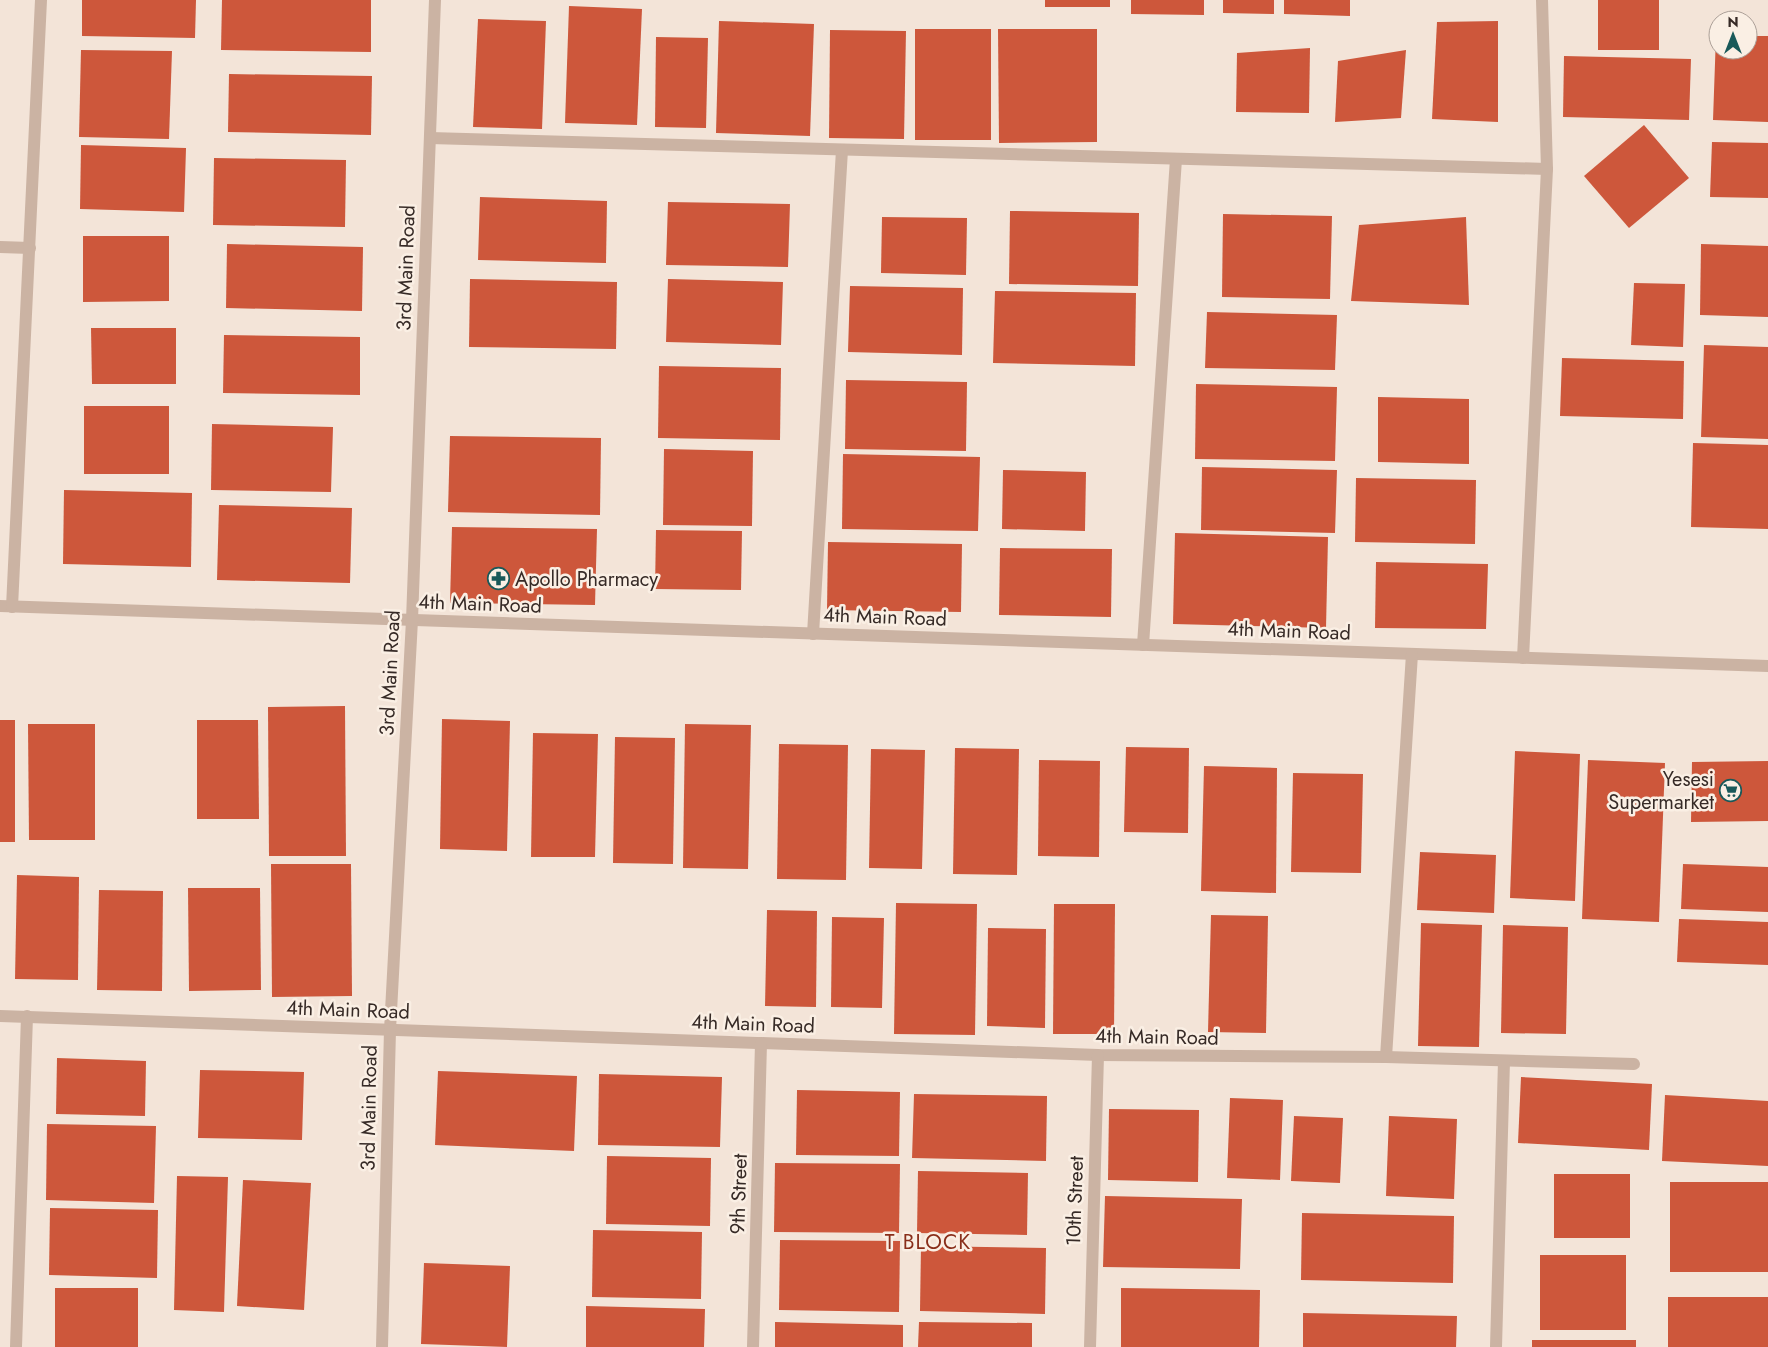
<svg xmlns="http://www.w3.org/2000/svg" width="1768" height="1347" viewBox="0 0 1768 1347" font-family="Jost,sans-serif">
<rect width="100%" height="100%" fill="#f3e4d8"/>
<g fill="#cd573b">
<polygon points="82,0 196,0 195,38 82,36"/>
<polygon points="222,0 371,0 371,52 221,50"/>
<rect x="1045" y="0" width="65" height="7"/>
<polygon points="1131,0 1204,0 1204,15 1131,14"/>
<polygon points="1223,0 1274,0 1274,14 1223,13"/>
<polygon points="1284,0 1350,0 1350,16 1284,14"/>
<rect x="1598" y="0" width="61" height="50"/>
<polygon points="569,6 642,9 637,125 565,123"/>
<polygon points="478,19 546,21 542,129 473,127"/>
<polygon points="719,21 814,24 810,136 716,133"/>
<polygon points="1498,21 1498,122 1432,119 1437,22"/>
<rect x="915" y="29" width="76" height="111"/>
<polygon points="998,29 1097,29 1097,142 999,143"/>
<polygon points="830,30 906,31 904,139 829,138"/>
<polygon points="1716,35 1718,35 1718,50 1748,50 1748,36 1768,36 1768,122 1713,120"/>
<polygon points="656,37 708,38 706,128 655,127"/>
<polygon points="1310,48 1309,113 1236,112 1237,53"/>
<polygon points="81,50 172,51 169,139 79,137"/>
<polygon points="1406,50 1401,118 1335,122 1338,61"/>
<polygon points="1564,56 1691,59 1689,120 1563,117"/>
<polygon points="229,74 372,76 371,135 228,132"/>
<polygon points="1644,125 1689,178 1629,228 1584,176"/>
<polygon points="1712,142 1768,143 1768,198 1710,197"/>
<polygon points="81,145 186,148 184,212 80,209"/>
<polygon points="214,158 346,160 345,227 213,225"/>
<polygon points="480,197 607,201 606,263 478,260"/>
<polygon points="668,202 790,204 788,267 666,265"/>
<polygon points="1010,211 1139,213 1138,286 1009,284"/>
<polygon points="1223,214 1332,216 1330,299 1222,297"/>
<polygon points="882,217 967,218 966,275 881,273"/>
<polygon points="1466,217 1469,305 1351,301 1359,225"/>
<polygon points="83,236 169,236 169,301 83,302"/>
<polygon points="227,244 363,247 362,311 226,308"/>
<polygon points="1701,244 1768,246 1768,317 1700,315"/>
<polygon points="470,279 617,282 616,349 469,347"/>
<polygon points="668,279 783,282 781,345 666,342"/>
<polygon points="1634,283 1685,284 1683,347 1631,345"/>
<polygon points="850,286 963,288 962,355 848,352"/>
<polygon points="995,291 1136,293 1135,366 993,363"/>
<polygon points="1207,312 1337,315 1335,370 1205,368"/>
<polygon points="91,328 176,328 176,384 92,384"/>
<polygon points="224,335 360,337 360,395 223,393"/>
<polygon points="1704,345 1768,347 1768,439 1701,437"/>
<polygon points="1562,358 1684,361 1683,419 1560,416"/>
<polygon points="659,366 781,368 780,440 658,438"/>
<polygon points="846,380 967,382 966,451 845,449"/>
<polygon points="1196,384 1337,387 1335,461 1195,459"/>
<polygon points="1378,397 1469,399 1469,464 1378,462"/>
<rect x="84" y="406" width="85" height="68"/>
<polygon points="212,424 333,427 331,492 211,490"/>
<polygon points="450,436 601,438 600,515 448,512"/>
<polygon points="1693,443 1768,445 1768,529 1691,527"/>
<polygon points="664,449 753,451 752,526 663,525"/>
<polygon points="843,454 980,457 978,531 842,529"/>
<polygon points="1202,467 1337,470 1335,533 1201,530"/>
<polygon points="1003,470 1086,472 1085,531 1002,529"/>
<polygon points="1356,478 1476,480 1475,544 1355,542"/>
<polygon points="64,490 192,493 191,567 63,564"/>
<polygon points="219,505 352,508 350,583 217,580"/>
<polygon points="452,527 597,529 595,605 450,603"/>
<polygon points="656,530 742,531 741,590 655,589"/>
<polygon points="1175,533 1328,537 1326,628 1173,624"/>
<polygon points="828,542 962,544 961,612 827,610"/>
<polygon points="1000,548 1112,549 1111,617 999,615"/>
<polygon points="1376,562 1488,564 1486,629 1375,628"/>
<polygon points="345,706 346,856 269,856 268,707"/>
<polygon points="442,719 510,721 507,851 440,849"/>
<rect x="0" y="720" width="15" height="122"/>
<polygon points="197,720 258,720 259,819 197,819"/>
<polygon points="28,724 95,724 95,840 29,840"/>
<polygon points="685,724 751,725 748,869 683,868"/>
<polygon points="533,733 598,734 595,857 531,857"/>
<polygon points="615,737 675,738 673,864 613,863"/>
<polygon points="779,744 848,745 846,880 777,879"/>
<polygon points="1126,747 1189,748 1188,833 1124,832"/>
<polygon points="955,748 1019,749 1017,875 953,874"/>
<polygon points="871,749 925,750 922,869 869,868"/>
<polygon points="1515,751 1580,754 1575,901 1510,898"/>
<polygon points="1039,760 1100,761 1099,857 1038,856"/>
<polygon points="1588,760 1665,763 1659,922 1582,919"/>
<polygon points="1768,761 1768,821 1691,822 1692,762"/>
<polygon points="1204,766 1277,768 1276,893 1201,891"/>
<polygon points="1293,773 1363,774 1361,873 1291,872"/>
<polygon points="1420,852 1496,855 1494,913 1417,910"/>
<polygon points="271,864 351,864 352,996 272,997"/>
<polygon points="1683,864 1768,867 1768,912 1681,909"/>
<polygon points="17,875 79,877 78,980 15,979"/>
<polygon points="188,888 260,888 261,990 189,991"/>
<polygon points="99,890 163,891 162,991 97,990"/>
<polygon points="896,903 977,904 975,1035 894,1034"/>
<polygon points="1054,904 1115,904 1114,1034 1053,1034"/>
<polygon points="767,910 817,911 816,1007 765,1006"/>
<polygon points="1211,915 1268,916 1266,1033 1208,1032"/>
<polygon points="832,917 884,918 882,1008 831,1007"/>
<polygon points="1679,919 1768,922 1768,965 1677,962"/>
<polygon points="1421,923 1482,925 1479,1047 1418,1046"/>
<polygon points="1503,925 1568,927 1566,1034 1501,1033"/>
<polygon points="988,928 1046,929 1045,1028 987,1026"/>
<polygon points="57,1058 146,1061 145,1116 56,1114"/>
<polygon points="200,1070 304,1072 302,1140 198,1138"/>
<polygon points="438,1071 577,1076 574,1151 435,1145"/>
<polygon points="599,1074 722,1077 720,1147 598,1145"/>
<polygon points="1521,1077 1652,1084 1649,1150 1518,1143"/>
<polygon points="797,1090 900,1092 899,1156 796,1155"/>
<polygon points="914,1094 1047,1096 1046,1161 912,1158"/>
<polygon points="1665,1095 1768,1101 1768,1166 1662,1161"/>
<polygon points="1230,1098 1283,1100 1280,1180 1227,1178"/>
<polygon points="1109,1109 1199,1110 1198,1182 1108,1180"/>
<polygon points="1294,1116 1343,1118 1340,1183 1291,1181"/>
<polygon points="1389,1116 1457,1119 1454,1199 1386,1196"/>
<polygon points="47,1124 156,1126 154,1203 46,1200"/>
<polygon points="607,1156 711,1158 710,1226 606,1224"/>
<polygon points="775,1163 900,1164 899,1233 774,1232"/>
<polygon points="918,1171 1028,1173 1027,1235 917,1233"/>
<rect x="1554" y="1174" width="76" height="64"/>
<polygon points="177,1176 228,1177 224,1312 174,1310"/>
<polygon points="243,1180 311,1183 304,1310 237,1306"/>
<rect x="1670" y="1182" width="98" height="90"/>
<polygon points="1105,1196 1242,1199 1240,1269 1103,1267"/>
<polygon points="50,1208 158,1210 157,1278 49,1275"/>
<polygon points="1302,1213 1454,1216 1453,1283 1301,1280"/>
<polygon points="593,1230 702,1232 701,1299 592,1297"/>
<polygon points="780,1240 900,1241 899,1312 779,1310"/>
<polygon points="921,1246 1046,1248 1045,1314 920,1311"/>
<rect x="1540" y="1255" width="86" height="75"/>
<polygon points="424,1263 510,1266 507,1347 421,1344"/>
<rect x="55" y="1288" width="83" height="59"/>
<polygon points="1121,1288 1260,1290 1259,1347 1121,1347"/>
<rect x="1668" y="1297" width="100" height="50"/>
<polygon points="586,1306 705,1309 704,1347 586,1347"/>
<polygon points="1303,1313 1457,1316 1456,1347 1303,1347"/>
<polygon points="775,1322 903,1325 903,1347 775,1347"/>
<polygon points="919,1322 1032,1323 1032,1347 918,1347"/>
<rect x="1532" y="1340" width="104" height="7"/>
</g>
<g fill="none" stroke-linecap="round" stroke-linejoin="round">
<g stroke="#cbb3a3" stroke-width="12">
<polyline points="430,138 1547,169"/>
<polyline points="0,247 30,248"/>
<polyline points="0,606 1768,666"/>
<polyline points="12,607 41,0"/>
<polyline points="813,634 842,150"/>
<polyline points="1143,645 1176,159"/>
<polyline points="1523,658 1547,169 1542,0"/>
<polyline points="0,1016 1098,1055 1386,1057 1634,1064"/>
<polyline points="1386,1057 1412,654"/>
<polyline points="16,1347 27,1016"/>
<polyline points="382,1347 390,1030 412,620 435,0"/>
<polyline points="753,1347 761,1043"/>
<polyline points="1090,1347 1098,1055"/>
<polyline points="1496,1347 1504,1061"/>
</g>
</g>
<defs>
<symbol id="pharmacy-ring" viewBox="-11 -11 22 22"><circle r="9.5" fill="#faefe4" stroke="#195959" stroke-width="1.5"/><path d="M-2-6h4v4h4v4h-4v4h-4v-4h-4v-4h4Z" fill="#195959"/></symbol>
<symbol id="supermarket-ring" viewBox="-11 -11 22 22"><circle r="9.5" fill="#faefe4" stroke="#195959" stroke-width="1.5"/><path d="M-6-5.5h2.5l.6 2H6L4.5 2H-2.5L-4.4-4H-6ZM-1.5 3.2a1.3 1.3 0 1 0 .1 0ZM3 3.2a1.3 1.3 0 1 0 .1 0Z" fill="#195959"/></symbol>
</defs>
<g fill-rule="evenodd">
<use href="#pharmacy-ring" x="486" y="566" width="25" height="25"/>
<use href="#supermarket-ring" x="1718" y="778" width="25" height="25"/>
</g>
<g text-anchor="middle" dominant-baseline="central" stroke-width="5" stroke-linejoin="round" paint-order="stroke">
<g font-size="20" fill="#362a26" stroke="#faefe4">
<text transform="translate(406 268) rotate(-88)">3rd Main Road</text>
<text transform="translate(480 604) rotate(2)">4th Main Road</text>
<text transform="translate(885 617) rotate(2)">4th Main Road</text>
<text transform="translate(1289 631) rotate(2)">4th Main Road</text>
<text transform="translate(390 673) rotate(-87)">3rd Main Road</text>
<text transform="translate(348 1010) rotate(2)">4th Main Road</text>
<text transform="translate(753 1024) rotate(2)">4th Main Road</text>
<text transform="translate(1157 1037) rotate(1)">4th Main Road</text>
<text transform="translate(369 1108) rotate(-89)">3rd Main Road</text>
<text transform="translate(739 1194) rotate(-88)">9th Street</text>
<text transform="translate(1075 1201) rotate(-88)">10th Street</text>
</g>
<g font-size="20" fill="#362a26" stroke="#faefe4" text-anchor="start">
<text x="515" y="579">Apollo Pharmacy</text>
<text x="1714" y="779" text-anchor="end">Yesesi<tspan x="1714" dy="23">Supermarket</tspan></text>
</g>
<g font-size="21" letter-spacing="1" fill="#892e1a" stroke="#faefe4">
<text x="928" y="1242">T BLOCK</text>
</g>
</g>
<g transform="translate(1733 35)"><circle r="24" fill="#faefe4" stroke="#aca098"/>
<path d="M0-4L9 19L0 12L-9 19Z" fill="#195959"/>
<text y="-8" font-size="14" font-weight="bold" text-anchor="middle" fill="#362a26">N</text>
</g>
</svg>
